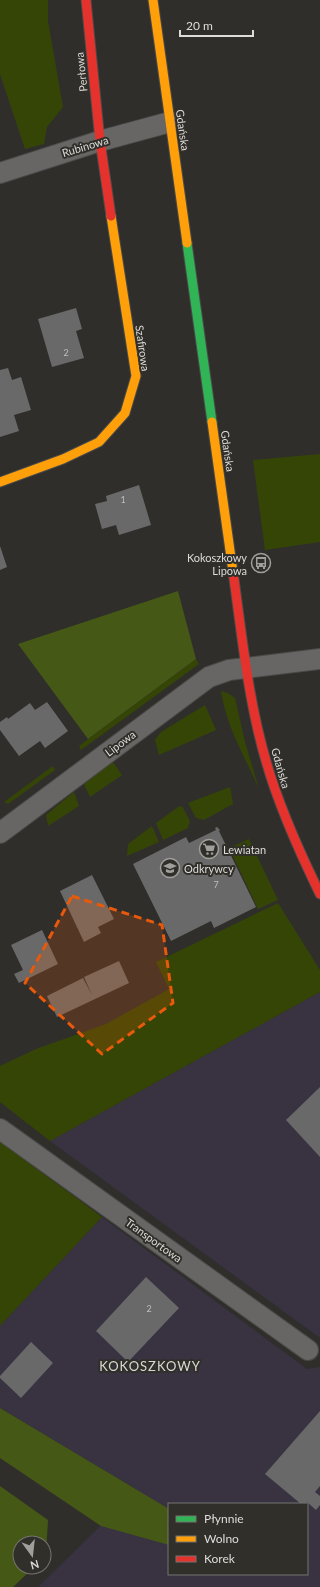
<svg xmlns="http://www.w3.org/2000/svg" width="320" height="1587" viewBox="0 0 320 1587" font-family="Lato,sans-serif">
<rect width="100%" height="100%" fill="#2f2e2b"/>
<g fill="#383241" fill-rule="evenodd">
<polygon points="320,992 320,1338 50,1141"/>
<path d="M102 1217 307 1369 320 1367V1587H38L137 1490 0 1408V1326ZM169 1504H307V1574H169Z"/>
</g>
<g fill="#354506">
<polygon points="0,0 48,0 48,21 63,107 47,127 44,144 25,149 0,74"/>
<polygon points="320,454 320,542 265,550 253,460"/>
<polygon points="196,659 199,664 81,750 79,746"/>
<path d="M221 691 228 693 235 698 245 742 259 789C245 757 226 726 221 691Z"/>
<polygon points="205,705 216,730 159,755 155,740 161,732"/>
<polygon points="113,762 122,775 90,797 84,784"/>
<polygon points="53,766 55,770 8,804 4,802"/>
<polygon points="230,787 233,804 204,820 196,818 188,803"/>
<polygon points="74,792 79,806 48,826 46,815"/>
<polygon points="182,806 190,821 188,828 163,840 156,823 178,807"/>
<polygon points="152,826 159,842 127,856 128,844"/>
<polygon points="249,839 278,900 258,909 229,848"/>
<polygon points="278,903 320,970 320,992 50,1141 0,1102 0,1066 36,1049 106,1024 169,989 156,962"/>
<polygon points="0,1142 102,1217 0,1326"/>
</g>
<g fill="#455815">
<polygon points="178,591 196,659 88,739 18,644"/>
<polygon points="0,1408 169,1509 169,1545 101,1526 0,1458"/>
<polygon points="0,1486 48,1520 46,1555 44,1558 44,1543 20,1543 20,1567 34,1567 13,1587 0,1587"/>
</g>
<g fill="#6a6969">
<polygon points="76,308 82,329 76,331 84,358 52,367 38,319"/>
<polygon points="8,368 12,380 21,377 31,410 14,415 19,431 0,437 0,370"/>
<polygon points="139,485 151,525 119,535 116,525 102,529 95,504 107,501 106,496"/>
<polygon points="0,546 7,567 0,570"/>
<polygon points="47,702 68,731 45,748 40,741 19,756 0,730 0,722 7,717 8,719 30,703 35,710"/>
<polygon points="217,827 220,830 219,831 256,907 214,928 211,921 171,941 133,864 186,837 189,843 216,830 215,828"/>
<polygon points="92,875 114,919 98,927 101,933 84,942 60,891"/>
<polygon points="42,930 58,964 19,983 14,974 23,970 11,945"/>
<polygon points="119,961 129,983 57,1017 47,996 83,978 92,995 84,977"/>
<polygon points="320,1087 320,1157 286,1120"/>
<polygon points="146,1277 179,1308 128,1362 96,1331"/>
<polygon points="31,1342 53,1363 21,1398 0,1378 0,1376"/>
<polygon points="320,1411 320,1486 315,1492 320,1496 320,1505 316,1510 307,1502 305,1504 301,1504 265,1474"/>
</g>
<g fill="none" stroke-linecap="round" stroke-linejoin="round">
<defs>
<g id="street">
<polyline points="0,173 100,141 170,122"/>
<polyline points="0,833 209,677 229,670 320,659"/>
<polyline points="0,1129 308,1350"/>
</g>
<polyline id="fast" points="187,243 212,422"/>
<g id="slow">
<polyline points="153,0 187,243"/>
<polyline points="212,422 233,572"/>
<polyline points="0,482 63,459 99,442 125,413 136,376 111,216"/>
</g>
<g id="jam">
<polyline points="86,0 100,141 111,216"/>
<path d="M233 572C242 635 248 700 266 761 279 807 299 851 320 894"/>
</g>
</defs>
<use href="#street" stroke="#4a4a48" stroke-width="22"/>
<use href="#fast" stroke="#4a4a48" stroke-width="11"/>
<use href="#slow" stroke="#4a4a48" stroke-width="11"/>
<use href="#jam" stroke="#4a4a48" stroke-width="11"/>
<use href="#street" stroke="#676664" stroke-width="20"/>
<use href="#fast" stroke="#30b455" stroke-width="9"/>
<use href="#slow" stroke="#ff9f0a" stroke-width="9"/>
<use href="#jam" stroke="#e5322d" stroke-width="9"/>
</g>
<path fill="#e8590c" fill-opacity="0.2" stroke="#e8590c" stroke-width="3" stroke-dasharray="8 5" stroke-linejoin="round" d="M72 896 162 925 173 1003 102 1054 25 983Z"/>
<defs>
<symbol id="bus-ring" viewBox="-11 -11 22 22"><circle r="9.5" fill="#302f2a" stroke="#a09f9c" stroke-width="1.5"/><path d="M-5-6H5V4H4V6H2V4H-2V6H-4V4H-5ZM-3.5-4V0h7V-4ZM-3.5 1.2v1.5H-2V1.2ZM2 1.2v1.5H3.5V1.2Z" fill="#a09f9c"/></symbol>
<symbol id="supermarket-ring" viewBox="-11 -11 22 22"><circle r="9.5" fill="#302f2a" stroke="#a09f9c" stroke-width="1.5"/><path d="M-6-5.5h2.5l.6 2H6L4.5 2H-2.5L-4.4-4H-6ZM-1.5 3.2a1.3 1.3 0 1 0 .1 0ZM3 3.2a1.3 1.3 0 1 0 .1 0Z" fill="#a09f9c"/></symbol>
<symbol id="school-ring" viewBox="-11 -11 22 22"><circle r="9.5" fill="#302f2a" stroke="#a09f9c" stroke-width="1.5"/><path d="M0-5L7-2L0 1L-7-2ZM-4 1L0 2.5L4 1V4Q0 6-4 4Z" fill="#a09f9c"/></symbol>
</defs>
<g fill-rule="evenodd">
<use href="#bus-ring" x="250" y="552" width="22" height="22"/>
<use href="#supermarket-ring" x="198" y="838" width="22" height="22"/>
<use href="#school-ring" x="159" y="857" width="22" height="22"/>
</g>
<g text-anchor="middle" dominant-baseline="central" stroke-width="4" stroke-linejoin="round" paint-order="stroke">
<g font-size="9" fill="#c0bfbd">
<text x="66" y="352">2</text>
<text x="123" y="499">1</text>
<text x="216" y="884">7</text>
<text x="149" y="1308">2</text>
</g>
<g font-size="11" fill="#dddcd9" stroke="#302f2a">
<text transform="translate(81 72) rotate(-96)">Perłowa</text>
<text transform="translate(183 130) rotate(82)">Gdańska</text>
<text transform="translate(85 146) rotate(-17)">Rubinowa</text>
<text transform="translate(143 348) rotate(82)">Szafirowa</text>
<text transform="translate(228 451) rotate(82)">Gdańska</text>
<text transform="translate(120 743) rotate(-37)">Lipowa</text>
<text transform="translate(281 768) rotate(74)">Gdańska</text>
<text transform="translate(154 1240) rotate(36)">Transportowa</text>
</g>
<g font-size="11" fill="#dddcd9" stroke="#302f2a" text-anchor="start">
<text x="247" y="557" text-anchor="end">Kokoszkowy<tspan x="247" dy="13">Lipowa</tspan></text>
<text x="223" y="849">Lewiatan</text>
<text x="184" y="868">Odkrywcy</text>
</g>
<g font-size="13" letter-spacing="1" fill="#d9d8d2" stroke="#302f2a">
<text x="150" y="1366">KOKOSZKOWY</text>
</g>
</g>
<rect x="168" y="1503" width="140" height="72" fill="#302f2a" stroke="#757470"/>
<rect x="176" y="1516" width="20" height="6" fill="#30b455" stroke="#757470"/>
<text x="204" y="1523" font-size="12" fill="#dddcd9">Płynnie</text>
<rect x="176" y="1536" width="20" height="6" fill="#ff9f0a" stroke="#757470"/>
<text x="204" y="1543" font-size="12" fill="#dddcd9">Wolno</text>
<rect x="176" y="1556" width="20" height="6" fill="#e5322d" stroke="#757470"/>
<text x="204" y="1563" font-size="12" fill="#dddcd9">Korek</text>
<g transform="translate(32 1555) rotate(165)"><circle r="19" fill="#302f2a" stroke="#757470"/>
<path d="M0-3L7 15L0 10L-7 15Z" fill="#a09f9c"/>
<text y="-6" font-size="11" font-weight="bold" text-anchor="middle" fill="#dddcd9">N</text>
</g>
<path d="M180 30v6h73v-6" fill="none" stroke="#dddcd9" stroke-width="2"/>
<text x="186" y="30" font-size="12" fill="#dddcd9" stroke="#302f2a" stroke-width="3" paint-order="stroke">20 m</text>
</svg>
